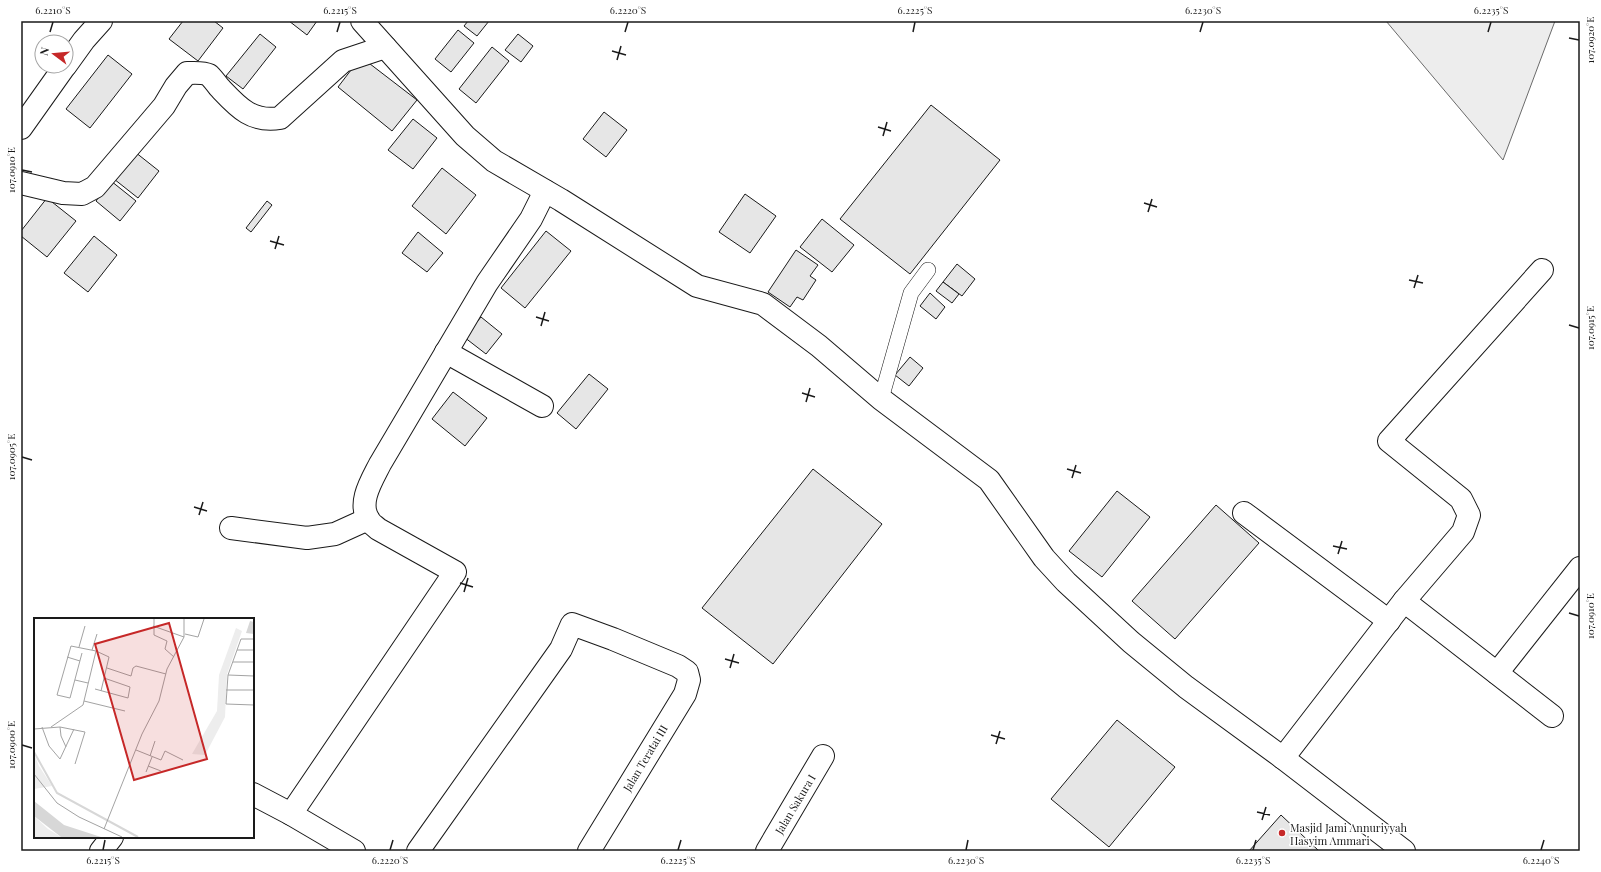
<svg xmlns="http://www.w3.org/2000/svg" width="1601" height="872" viewBox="0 0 1601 872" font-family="'Playfair Display',serif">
<rect width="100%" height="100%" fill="#fff"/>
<polygon fill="#ededed" stroke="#6a6a6a" points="1386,21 1555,21 1503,160"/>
<g fill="#e6e6e6" stroke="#1a1a1a">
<polygon points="183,21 214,21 223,28 198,61 169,39"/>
<polygon points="289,21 317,21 307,35"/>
<polygon points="468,21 489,21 477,36 464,26"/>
<polygon points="458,30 474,43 451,72 435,59"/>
<polygon points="260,34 276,47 243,89 226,76"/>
<polygon points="518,34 533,46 521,62 505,50"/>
<polygon points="492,47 509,61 476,103 459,89"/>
<polygon points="108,55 132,74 90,128 66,109"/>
<polygon points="361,57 417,100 392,131 338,87"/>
<polygon points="931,105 1000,160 910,274 840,219"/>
<polygon points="604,112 627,130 606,157 583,139"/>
<polygon points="413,119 437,138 413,169 388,150"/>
<polygon points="135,152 159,171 138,198 114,179"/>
<polygon points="442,168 476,195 446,234 412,206"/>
<polygon points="111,181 136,201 120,221 96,201"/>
<polygon points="745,194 776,216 750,253 719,232"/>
<polygon points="47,198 76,221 47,257 21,236 21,231"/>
<polygon points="267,201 272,205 251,232 246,228"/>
<polygon points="822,219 854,245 832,272 800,247"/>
<polygon points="546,231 571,251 525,308 501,288"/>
<polygon points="418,232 443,253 427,272 402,253"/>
<polygon points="94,236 117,255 88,292 64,273"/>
<polygon points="796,250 818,265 810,276 816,280 803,300 797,297 790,307 768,292"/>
<polygon points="957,264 975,279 962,296 943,282"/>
<polygon points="943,282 959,294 952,303 936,291"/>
<polygon points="930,293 945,307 936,319 920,306"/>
<polygon points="481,317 502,334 486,354 464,337"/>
<polygon points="910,357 923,368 909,386 895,375"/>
<polygon points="589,374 608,389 576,429 557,413"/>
<polygon points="453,392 487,418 465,446 432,419"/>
<polygon points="813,469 882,524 773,664 702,608"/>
<polygon points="1117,491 1150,517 1102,577 1069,551"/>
<polygon points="1216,505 1259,543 1175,639 1132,601"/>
<polygon points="1117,720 1175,767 1109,847 1051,799"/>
<polygon points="1281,815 1319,851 1249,851"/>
</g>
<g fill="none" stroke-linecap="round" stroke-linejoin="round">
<defs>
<polyline id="lane" points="881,399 911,293 928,270"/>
<g id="street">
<polyline points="362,21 465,136 494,161 561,200 697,286 763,304 819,346 881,399 989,480 1044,558 1066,582 1131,642 1186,687 1283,758 1404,851"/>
<polyline points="66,65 84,40 101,21"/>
<polyline points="21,128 65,66"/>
<path d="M21 183 63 193 82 194 95 187 164 106 176 86 187 73C193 73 203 72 209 75 212 78 216 83 219 87 237 106 251 123 280 118L343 61 385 47"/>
<polyline points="446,352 542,406"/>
<polyline points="1244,513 1389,621"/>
<polyline points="231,528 307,538 335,534 368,519"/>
<polyline points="1404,601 1552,716"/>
<polyline points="1497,673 1580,568"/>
<polyline points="1283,758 1404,601 1463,532 1469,515 1461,499 1389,441 1542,270"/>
<polyline points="253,794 291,814 354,851"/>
<path d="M291 814 455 572 378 529C375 526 371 524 369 520 357 503 372 480 380 464L487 283 531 219 545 191"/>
<polyline points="101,851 112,837"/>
<polyline points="418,851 561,649 572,624 613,639 678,666 687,672 689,680 685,694 589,851"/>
<polyline points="767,851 823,756"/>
</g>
</defs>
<use href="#lane" stroke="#1a1a1a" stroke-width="16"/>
<use href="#street" stroke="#1a1a1a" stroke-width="24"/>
<use href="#lane" stroke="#fff" stroke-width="15"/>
<use href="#street" stroke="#fff" stroke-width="22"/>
</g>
<path fill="none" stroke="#1a1a1a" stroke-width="1.5" d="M50 32 53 22M337 32 340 22M625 32 628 22M913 32 915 22M1200 32 1203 22M1488 32 1491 22M1569 38 1579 40M612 51 626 55M617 60 621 46M878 127 891 131M883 136 887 122M22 170 32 172M1144 203 1157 207M1148 212 1152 199M270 241 284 245M275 249 279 236M1409 280 1423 283M1414 288 1418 275M536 317 549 321M1569 325 1579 328M541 326 545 312M802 393 815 397M806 402 810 388M22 457 32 460M1067 469 1081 473M1072 478 1076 465M194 507 207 511M199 515 203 502M1333 546 1347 549M1338 554 1342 541M460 583 473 587M464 592 468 578M1569 613 1579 616M725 659 739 663M730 668 734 654M991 735 1005 739M996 744 1000 731M22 745 32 748M1257 812 1270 815M1262 820 1266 807M103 850 105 840M390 850 393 840M678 850 681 840M966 850 968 840M1253 850 1256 840M1541 850 1544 840"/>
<circle fill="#c62828" stroke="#fff" stroke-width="1.5" cx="1282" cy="833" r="4"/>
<g text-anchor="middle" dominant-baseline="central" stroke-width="3" stroke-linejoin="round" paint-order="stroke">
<g font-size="11" fill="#1a1a1a" stroke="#fff">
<text transform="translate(645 758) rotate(-59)">Jalan Teratai III</text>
<text transform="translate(795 804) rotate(-59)">Jalan Sakura I</text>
</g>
<g font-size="11" fill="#1a1a1a" stroke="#fff" text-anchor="start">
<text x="1290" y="827">Masjid Jami Annuriyyah<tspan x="1290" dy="13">Hasyim Ammari</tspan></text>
</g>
</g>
<g transform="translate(34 618)">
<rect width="220" height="220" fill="#fff"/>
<path d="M202 10 208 13 193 56 191 99 171 137 158 136 183 93 185 57ZM0 136 5 148 18 168 0 171ZM0 198 14 211 27 219H1Z" fill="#ededed"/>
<path d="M216 3 220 4V16L212 15ZM0 183 30 207 67 219H27L0 198Z" fill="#d7d7d7"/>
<path fill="none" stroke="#d7d7d7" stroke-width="2" d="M0 134 23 175 104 219"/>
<path fill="none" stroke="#a3a3a3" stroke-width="1" d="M120 1V17L133 23 131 31 140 39M119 8 150 19M151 16 164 19 170 1M220 21H207L194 57 192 86 220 87M45 29 51 8M58 32 63 16M203 32H220M48 35 36 80 23 77 37 28 62 33 75 39 67 73M33 39 46 43M199 44H220M73 50 97 58 99 50 102 48 132 56M194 57 220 58M41 62 54 65M61 71 94 80 96 69 70 60M192 72H220M50 83 91 93M8 109 15 128 26 141 40 111M17 109 49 87 62 33M26 109 27 118 32 129M0 111 26 109 51 114 41 146M102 132 127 142 131 133 149 142M116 138 121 123M114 148 127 153M112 154 118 139M0 156 23 185 45 199 88 219M70 211 108 116 125 83 133 51 150 19V1"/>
<path fill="#c62828" fill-opacity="0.15" stroke="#c62828" stroke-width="2" d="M135 5 173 141 100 162 61 26Z"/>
<rect width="220" height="220" fill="none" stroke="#1a1a1a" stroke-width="2"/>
</g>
<rect width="1601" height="872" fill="none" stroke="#ffffff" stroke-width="44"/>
<g transform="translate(54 54) rotate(286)"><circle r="19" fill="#ffffff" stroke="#a3a3a3"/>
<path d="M0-3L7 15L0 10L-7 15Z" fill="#c62828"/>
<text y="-6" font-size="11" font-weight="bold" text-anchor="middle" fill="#1a1a1a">N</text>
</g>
<rect x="22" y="22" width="1557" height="828" fill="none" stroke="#1a1a1a" stroke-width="1.5"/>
<g font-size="10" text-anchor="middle" fill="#1a1a1a">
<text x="53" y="14">6.2210°S</text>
<text x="340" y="14">6.2215°S</text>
<text x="628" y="14">6.2220°S</text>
<text x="915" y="14">6.2225°S</text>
<text x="1203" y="14">6.2230°S</text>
<text x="1491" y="14">6.2235°S</text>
<text transform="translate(1590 40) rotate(-90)" y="4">107.0920°E</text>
<text transform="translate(11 170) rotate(-90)" y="4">107.0910°E</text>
<text transform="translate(1590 328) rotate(-90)" y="4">107.0915°E</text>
<text transform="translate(11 457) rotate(-90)" y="4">107.0905°E</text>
<text transform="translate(1590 616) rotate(-90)" y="4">107.0910°E</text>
<text transform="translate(11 745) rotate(-90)" y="4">107.0900°E</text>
<text x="103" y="864">6.2215°S</text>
<text x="390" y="864">6.2220°S</text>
<text x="678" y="864">6.2225°S</text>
<text x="966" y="864">6.2230°S</text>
<text x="1253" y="864">6.2235°S</text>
<text x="1541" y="864">6.2240°S</text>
</g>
</svg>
